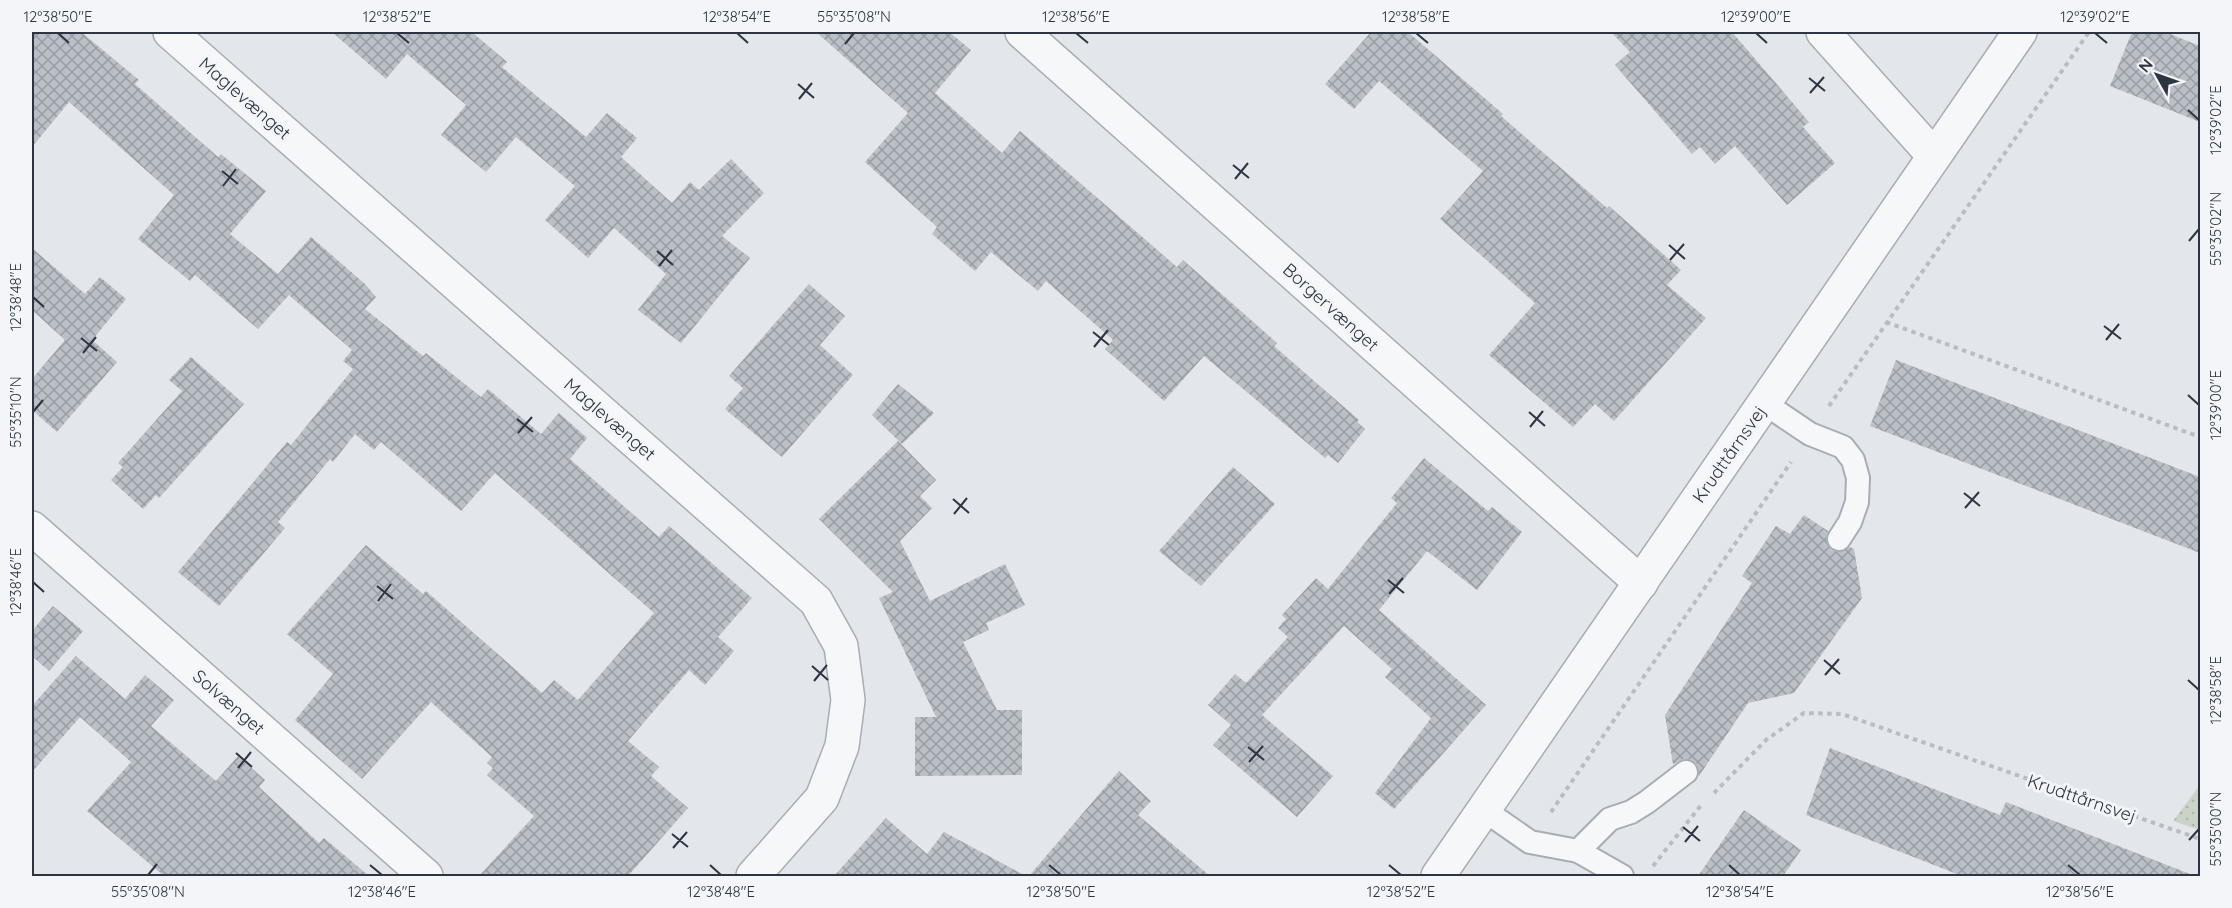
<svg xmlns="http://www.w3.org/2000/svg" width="2232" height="908" viewBox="0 0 2232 908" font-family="Quicksand,sans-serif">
<defs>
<pattern id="grass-dots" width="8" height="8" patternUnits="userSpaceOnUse" patternTransform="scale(1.5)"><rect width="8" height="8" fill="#cad3c5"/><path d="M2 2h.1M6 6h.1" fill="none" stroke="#aeb6aa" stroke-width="1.8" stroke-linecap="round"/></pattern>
<pattern id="building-cross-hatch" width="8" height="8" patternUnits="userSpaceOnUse" patternTransform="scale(1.5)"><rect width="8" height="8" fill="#bbc0c7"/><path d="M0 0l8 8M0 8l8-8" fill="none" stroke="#989da3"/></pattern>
</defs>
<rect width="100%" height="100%" fill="#e3e6ea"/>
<polygon fill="url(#grass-dots)" points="2200,785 2200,830 2173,821"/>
<g fill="url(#building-cross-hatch)">
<polygon points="32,32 81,32 139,80 135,84 218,157 221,154 266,191 230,234 278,274 311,237 365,284 376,297 365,309 423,356 426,353 481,397 488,389 541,434 559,413 587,438 570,459 659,537 669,526 752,598 718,637 734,651 705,685 689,670 628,741 659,767 651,776 688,808 628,876 479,876 534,816 487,775 493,768 487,763 492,757 431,702 362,779 295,720 333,674 287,634 366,545 423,594 426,591 542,693 554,680 578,700 654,613 495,473 461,511 381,442 374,450 355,434 333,462 330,459 278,522 285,528 219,606 178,572 287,442 291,445 353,369 343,361 352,350 289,295 258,329 195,275 190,281 138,239 174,195 69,102 32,147"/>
<polygon points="332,32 472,32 507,62 502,67 586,137 607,113 637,138 621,157 672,203 690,182 699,190 731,159 764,193 722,236 750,258 681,343 638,310 666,274 614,228 588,258 545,220 575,186 516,137 486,172 441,135 466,105 407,54 386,79"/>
<polygon points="816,32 949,32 971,50 935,93 1002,153 1020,131 1177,267 1183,260 1277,343 1274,346 1359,420 1357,422 1365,429 1338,463 1328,455 1325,458 1204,356 1164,401 1105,349 1113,340 1046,281 1038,291 991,252 975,271 932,234 937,227 865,162 908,113"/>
<polygon points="1371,32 1408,32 1503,114 1501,116 1607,208 1609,206 1681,270 1667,285 1706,318 1614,421 1595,404 1573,427 1489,355 1535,303 1440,219 1483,171 1379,81 1354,109 1325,84"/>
<polygon points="1611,32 1732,32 1809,122 1803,127 1835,163 1787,205 1735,146 1715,164 1700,147 1692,154 1615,65 1630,52"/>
<polygon points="2132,32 2165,32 2200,46 2200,122 2110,86"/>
<polygon points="32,248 85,294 100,277 126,299 92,340 117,362 57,432 32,410 32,379 65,340 32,310"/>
<polygon points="809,284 845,316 820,345 853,375 782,457 725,409 743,388 729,376"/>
<polygon points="191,357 244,404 159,498 156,495 143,509 111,480 123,467 118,463 182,391 169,380"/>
<polygon points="1896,360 2200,477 2200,553 1870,426"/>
<polygon points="898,384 934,413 902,444 872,415"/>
<polygon points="898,441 936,480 920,496 932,508 900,541 930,601 1005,564 1025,605 986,623 989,630 963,642 997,710 1022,710 1022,775 915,776 915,717 936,717 879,598 893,592 819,519"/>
<polygon points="1424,458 1488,511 1492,507 1522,532 1477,590 1427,551 1379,610 1486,705 1394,809 1375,793 1431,718 1385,677 1392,669 1344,626 1262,715 1333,776 1297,817 1213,745 1231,725 1208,705 1235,674 1246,683 1288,637 1278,628 1286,619 1282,615 1316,578 1328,589 1397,503 1391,498"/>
<polygon points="1233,467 1275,504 1201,586 1159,551"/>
<polygon points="1804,515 1828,531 1826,539 1831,550 1839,552 1850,547 1854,549 1862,598 1794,693 1748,703 1699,776 1697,764 1692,760 1684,759 1673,764 1665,715 1752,583 1742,576 1776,526 1790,534"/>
<polygon points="53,606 83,631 49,671 32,656 32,631"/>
<polygon points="76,656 125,699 145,675 174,700 151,726 216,781 238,756 265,780 259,787 319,843 324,838 369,876 164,876 87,811 131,762 80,717 32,772 32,706"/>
<polygon points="1830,748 2000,815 2006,802 2190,874 2190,876 1962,876 1806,815"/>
<polygon points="1119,771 1151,801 1138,815 1210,876 1029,876"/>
<polygon points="1744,810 1801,850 1783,876 1698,876"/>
<polygon points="886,818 927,854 944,832 1026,876 834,876"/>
</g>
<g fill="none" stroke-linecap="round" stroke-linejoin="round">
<defs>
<g id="service">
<polyline points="1764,403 1810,434 1843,447 1853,460 1858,478 1857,502 1850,522 1839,539"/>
<polyline points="1484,810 1530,842 1578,851 1622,876"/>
<polyline points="1578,851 1610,819 1631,812 1647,802 1686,772"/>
</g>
<g id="minor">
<polyline points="170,32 816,601 841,646 848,700 842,746 822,798 753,876"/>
<polyline points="1022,32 1641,583"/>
<polyline points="1823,32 1934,156"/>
<polyline points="32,528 426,876"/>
<polyline points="1438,876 2020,32"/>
</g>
</defs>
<use href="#service" stroke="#a8adb4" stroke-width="26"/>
<use href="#minor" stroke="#a8adb4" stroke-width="36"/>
<g stroke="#b9bdc2" stroke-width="4" stroke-dasharray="4.5 4.5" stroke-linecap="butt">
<polyline points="1886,322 2200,437"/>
<polyline points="1829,406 2089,32"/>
<polyline points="1714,793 1766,740 1804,713 1842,714 2200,839"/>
<polyline points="1551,812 1791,462"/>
<polyline points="1653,866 1702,804"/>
<polyline points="347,876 356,866"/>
</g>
<use href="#service" stroke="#f6f7f9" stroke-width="22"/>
<use href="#minor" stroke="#f6f7f9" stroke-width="33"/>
</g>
<path fill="none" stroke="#2c3541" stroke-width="2" d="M58 33 69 43M397 33 409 43M737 33 748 43M1076 33 1088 43M1416 33 1428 43M1756 33 1767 43M2095 33 2107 43M845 44 854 33M1809 78 1825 91M798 84 814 98M1810 93 1824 77M799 99 812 83M2188 110 2199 120M1233 165 1249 178M222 171 238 184M1235 179 1248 163M223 186 236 169M2189 241 2199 229M1669 245 1685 259M657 251 673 265M1670 260 1684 244M659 266 672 250M33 297 44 307M2104 326 2121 339M1093 332 1109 345M81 338 97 351M2106 340 2119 324M1094 347 1108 330M83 353 96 337M2188 395 2199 405M33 412 43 400M1529 412 1545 426M517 419 533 432M1530 427 1543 411M518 433 532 417M1964 493 1980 506M953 499 969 513M1965 508 1979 492M954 514 967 498M1388 580 1404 593M33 582 44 592M377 586 393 599M1389 594 1403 578M378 601 391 584M1824 660 1840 674M812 666 828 680M1825 675 1839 659M2188 680 2199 690M814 681 827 665M1248 747 1264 760M236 753 252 767M1249 762 1263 746M238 768 251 752M1683 827 1700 841M672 834 688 847M2189 840 2199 829M1685 842 1698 826M673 848 687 832M370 865 382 875M710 865 721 875M1049 865 1061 875M1389 865 1401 875M1729 865 1740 875M2068 865 2080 875M148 875 157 864"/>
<g text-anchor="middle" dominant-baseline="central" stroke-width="6" stroke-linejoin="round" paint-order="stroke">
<g font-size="18" fill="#2c3541" stroke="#f3f5f8">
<text transform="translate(245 98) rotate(41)">Maglevænget</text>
<text transform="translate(1331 307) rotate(42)">Borgervænget</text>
<text transform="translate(610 419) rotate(41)">Maglevænget</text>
<text transform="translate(1729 454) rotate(-55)">Krudttårnsvej</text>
<text transform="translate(229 702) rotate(41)">Solvænget</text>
<text transform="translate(2082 798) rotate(19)">Krudttårnsvej</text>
</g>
</g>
<rect width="2232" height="908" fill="none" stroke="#f3f5f8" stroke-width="66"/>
<g transform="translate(2157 75) rotate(310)" stroke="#f3f5f8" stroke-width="4.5" paint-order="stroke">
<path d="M0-4.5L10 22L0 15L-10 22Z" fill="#2c3541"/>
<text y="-9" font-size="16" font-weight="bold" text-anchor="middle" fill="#2c3541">N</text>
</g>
<rect x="33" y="33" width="2166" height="842" fill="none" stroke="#2c3541" stroke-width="2"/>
<g font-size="15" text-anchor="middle" fill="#2c3541">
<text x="58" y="22">12°38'50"E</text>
<text x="397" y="22">12°38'52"E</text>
<text x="737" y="22">12°38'54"E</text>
<text x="854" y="22">55°35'08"N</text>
<text x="1076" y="22">12°38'56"E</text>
<text x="1416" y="22">12°38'58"E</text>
<text x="1756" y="22">12°39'00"E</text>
<text x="2095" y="22">12°39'02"E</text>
<text transform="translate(2216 120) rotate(-90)" y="5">12°39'02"E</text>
<text transform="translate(2216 229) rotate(-90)" y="5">55°35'02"N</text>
<text transform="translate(16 297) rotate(-90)" y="5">12°38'48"E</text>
<text transform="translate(2216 405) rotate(-90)" y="5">12°39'00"E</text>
<text transform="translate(16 412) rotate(-90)" y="5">55°35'10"N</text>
<text transform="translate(16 582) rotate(-90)" y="5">12°38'46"E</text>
<text transform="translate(2216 690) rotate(-90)" y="5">12°38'58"E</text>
<text transform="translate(2216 829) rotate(-90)" y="5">55°35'00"N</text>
<text x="148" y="897">55°35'08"N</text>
<text x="382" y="897">12°38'46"E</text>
<text x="721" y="897">12°38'48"E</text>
<text x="1061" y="897">12°38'50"E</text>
<text x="1401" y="897">12°38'52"E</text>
<text x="1740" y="897">12°38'54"E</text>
<text x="2080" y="897">12°38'56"E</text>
</g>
</svg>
